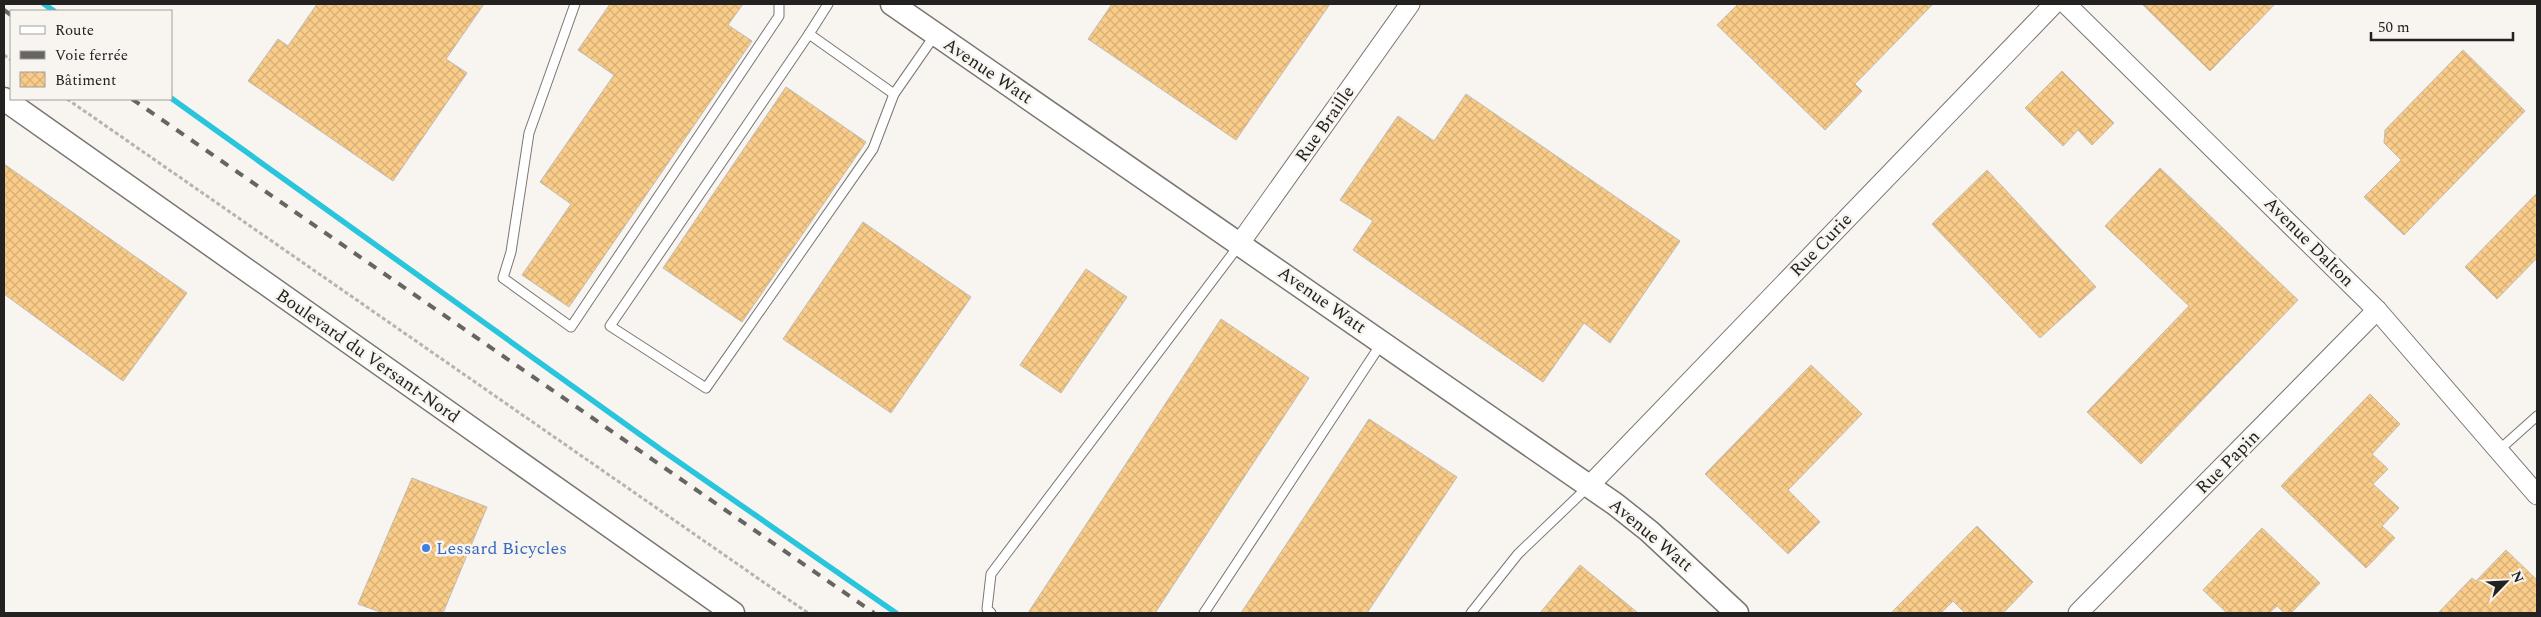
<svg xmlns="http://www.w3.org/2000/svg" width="2541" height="617" viewBox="0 0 2541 617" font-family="Spectral,serif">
<defs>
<pattern id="building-cross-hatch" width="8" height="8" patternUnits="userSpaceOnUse" patternTransform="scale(1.25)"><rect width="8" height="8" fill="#facc89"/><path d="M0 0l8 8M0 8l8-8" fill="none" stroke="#d6af76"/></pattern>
</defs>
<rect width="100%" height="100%" fill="#f8f4ef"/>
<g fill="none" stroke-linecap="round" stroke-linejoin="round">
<g stroke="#29c5dd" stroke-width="5.5">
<polyline points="44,4 54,11"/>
<polyline points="171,98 663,451 896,613"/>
</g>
</g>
<g fill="url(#building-cross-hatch)" stroke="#c0bcb7">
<polygon points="317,4 484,4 446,59 467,73 393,181 248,81 278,39 288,46"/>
<polygon points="610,4 743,4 728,25 752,41 569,307 522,275 571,204 540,182 614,75 578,50"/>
<polygon points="1112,4 1330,4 1236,140 1088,39"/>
<polygon points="1738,4 1933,4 1855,84 1862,91 1825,130 1717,25"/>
<polygon points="2142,4 2275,4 2210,71"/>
<polygon points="2463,50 2525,111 2404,235 2364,197 2401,160 2384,143 2385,130"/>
<polygon points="2062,71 2114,123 2092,145 2078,130 2063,146 2025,108"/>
<polygon points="786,87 866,142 742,322 663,268"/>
<polygon points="1466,94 1680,241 1610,343 1584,323 1543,382 1353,250 1373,221 1340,200 1398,116 1434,141"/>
<polygon points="4,164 187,293 123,381 4,294"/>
<polygon points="2160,168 2298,300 2141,464 2087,412 2189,306 2105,226"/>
<polygon points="1987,170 2096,287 2040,338 1932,224"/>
<polygon points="2537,193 2537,258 2497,299 2465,267"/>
<polygon points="863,222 971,297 891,413 783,339"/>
<polygon points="1086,269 1127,297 1061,393 1020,365"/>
<polygon points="1221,319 1309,378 1155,613 1028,613"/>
<polygon points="1811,365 1862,414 1788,490 1820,522 1788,554 1705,474"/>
<polygon points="2370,394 2400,424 2372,454 2388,469 2373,484 2399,508 2382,526 2395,538 2366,568 2281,486"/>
<polygon points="1369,419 1457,477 1367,613 1241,613"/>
<polygon points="412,478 487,507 443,613 383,613 358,604"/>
<polygon points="1977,526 2033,582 2003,613 1965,613 1953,601 1941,613 1891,613"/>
<polygon points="2262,528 2320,583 2291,613 2284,613 2277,606 2269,613 2227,613 2203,590"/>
<polygon points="2506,550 2537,580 2537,613 2438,613 2472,578 2476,581"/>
<polygon points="1580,565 1638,613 1540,613"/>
</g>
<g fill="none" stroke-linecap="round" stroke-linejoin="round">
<defs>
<g id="service">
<polyline points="575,4 529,133 511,252 503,278 571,327 779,16 779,4"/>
<polyline points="828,4 809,34 894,94 935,35"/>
<polyline points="809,34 610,326 706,388 873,149 894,94"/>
<polyline points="2499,450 2537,416"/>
<polyline points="991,613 987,609 991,574 1240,244"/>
<polyline points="1204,613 1381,344"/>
<polyline points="1471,613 1518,554 1589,486"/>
</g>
<g id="minor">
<polyline points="2066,4 2377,310 2537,495"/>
<polyline points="1240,243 1410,4"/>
<polyline points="1589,486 2054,4"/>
<polyline points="2078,613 2377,310"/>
</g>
<g id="tertiary">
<polyline points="892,4 1615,504 1649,531 1737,613"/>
<polyline points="4,99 733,613"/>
</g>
</defs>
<use href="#service" stroke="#7a7671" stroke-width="11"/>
<use href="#minor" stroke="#7a7671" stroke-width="21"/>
<use href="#tertiary" stroke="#7a7671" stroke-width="25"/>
<g stroke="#b7b4b0" stroke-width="3" stroke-dasharray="4 2.5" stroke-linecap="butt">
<polyline points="4,55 11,60"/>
<polyline points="67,99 808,613"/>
</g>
<use href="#service" stroke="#fff" stroke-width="9"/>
<use href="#minor" stroke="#fff" stroke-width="19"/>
<use href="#tertiary" stroke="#fff" stroke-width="22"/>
<g stroke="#676562" stroke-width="4" stroke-dasharray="9 9" stroke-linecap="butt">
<polyline points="4,10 11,15"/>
<polyline points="132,99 874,613"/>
</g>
</g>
<circle fill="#3f7fe0" stroke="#f8f4ef" stroke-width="2" cx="426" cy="548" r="5"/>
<g text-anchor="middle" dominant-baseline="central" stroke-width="5" stroke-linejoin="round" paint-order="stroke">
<g font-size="18" fill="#232220" stroke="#f8f4ef">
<text transform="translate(988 71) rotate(34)">Avenue Watt</text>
<text transform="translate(1325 124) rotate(-55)">Rue Braille</text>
<text transform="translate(2309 242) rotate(45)">Avenue Dalton</text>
<text transform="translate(1821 245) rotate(-46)">Rue Curie</text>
<text transform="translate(1322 300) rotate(35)">Avenue Watt</text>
<text transform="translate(368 356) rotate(35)">Boulevard du Versant-Nord</text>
<text transform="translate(2228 462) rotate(-45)">Rue Papin</text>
<text transform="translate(1651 535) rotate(40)">Avenue Watt</text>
</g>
<g font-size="18" fill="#366cbe" stroke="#f8f4ef" text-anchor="start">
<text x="436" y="548">Lessard Bicycles</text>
</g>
</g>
<rect width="2541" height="617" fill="none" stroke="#232220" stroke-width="10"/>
<rect x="10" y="10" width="162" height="90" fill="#f8f4ef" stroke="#a3a09c"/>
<rect x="20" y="26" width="25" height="8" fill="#ffffff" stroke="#a3a09c"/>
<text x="55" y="35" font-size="15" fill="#232220">Route</text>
<rect x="20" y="51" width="25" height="8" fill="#676562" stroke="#a3a09c"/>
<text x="55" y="60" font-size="15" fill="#232220">Voie ferrée</text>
<rect x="20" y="72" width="25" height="15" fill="url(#building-cross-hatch)" stroke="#a3a09c"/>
<text x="55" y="85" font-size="15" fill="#232220">Bâtiment</text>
<g transform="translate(2506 582) rotate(66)" stroke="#f8f4ef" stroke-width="4" paint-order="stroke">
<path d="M0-4L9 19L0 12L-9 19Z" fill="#232220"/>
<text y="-8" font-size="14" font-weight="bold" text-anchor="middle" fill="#232220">N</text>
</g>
<path d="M2371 32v8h142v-8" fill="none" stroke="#232220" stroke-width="2.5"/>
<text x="2378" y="32" font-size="15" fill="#232220" stroke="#f8f4ef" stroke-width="4" paint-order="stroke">50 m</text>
</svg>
